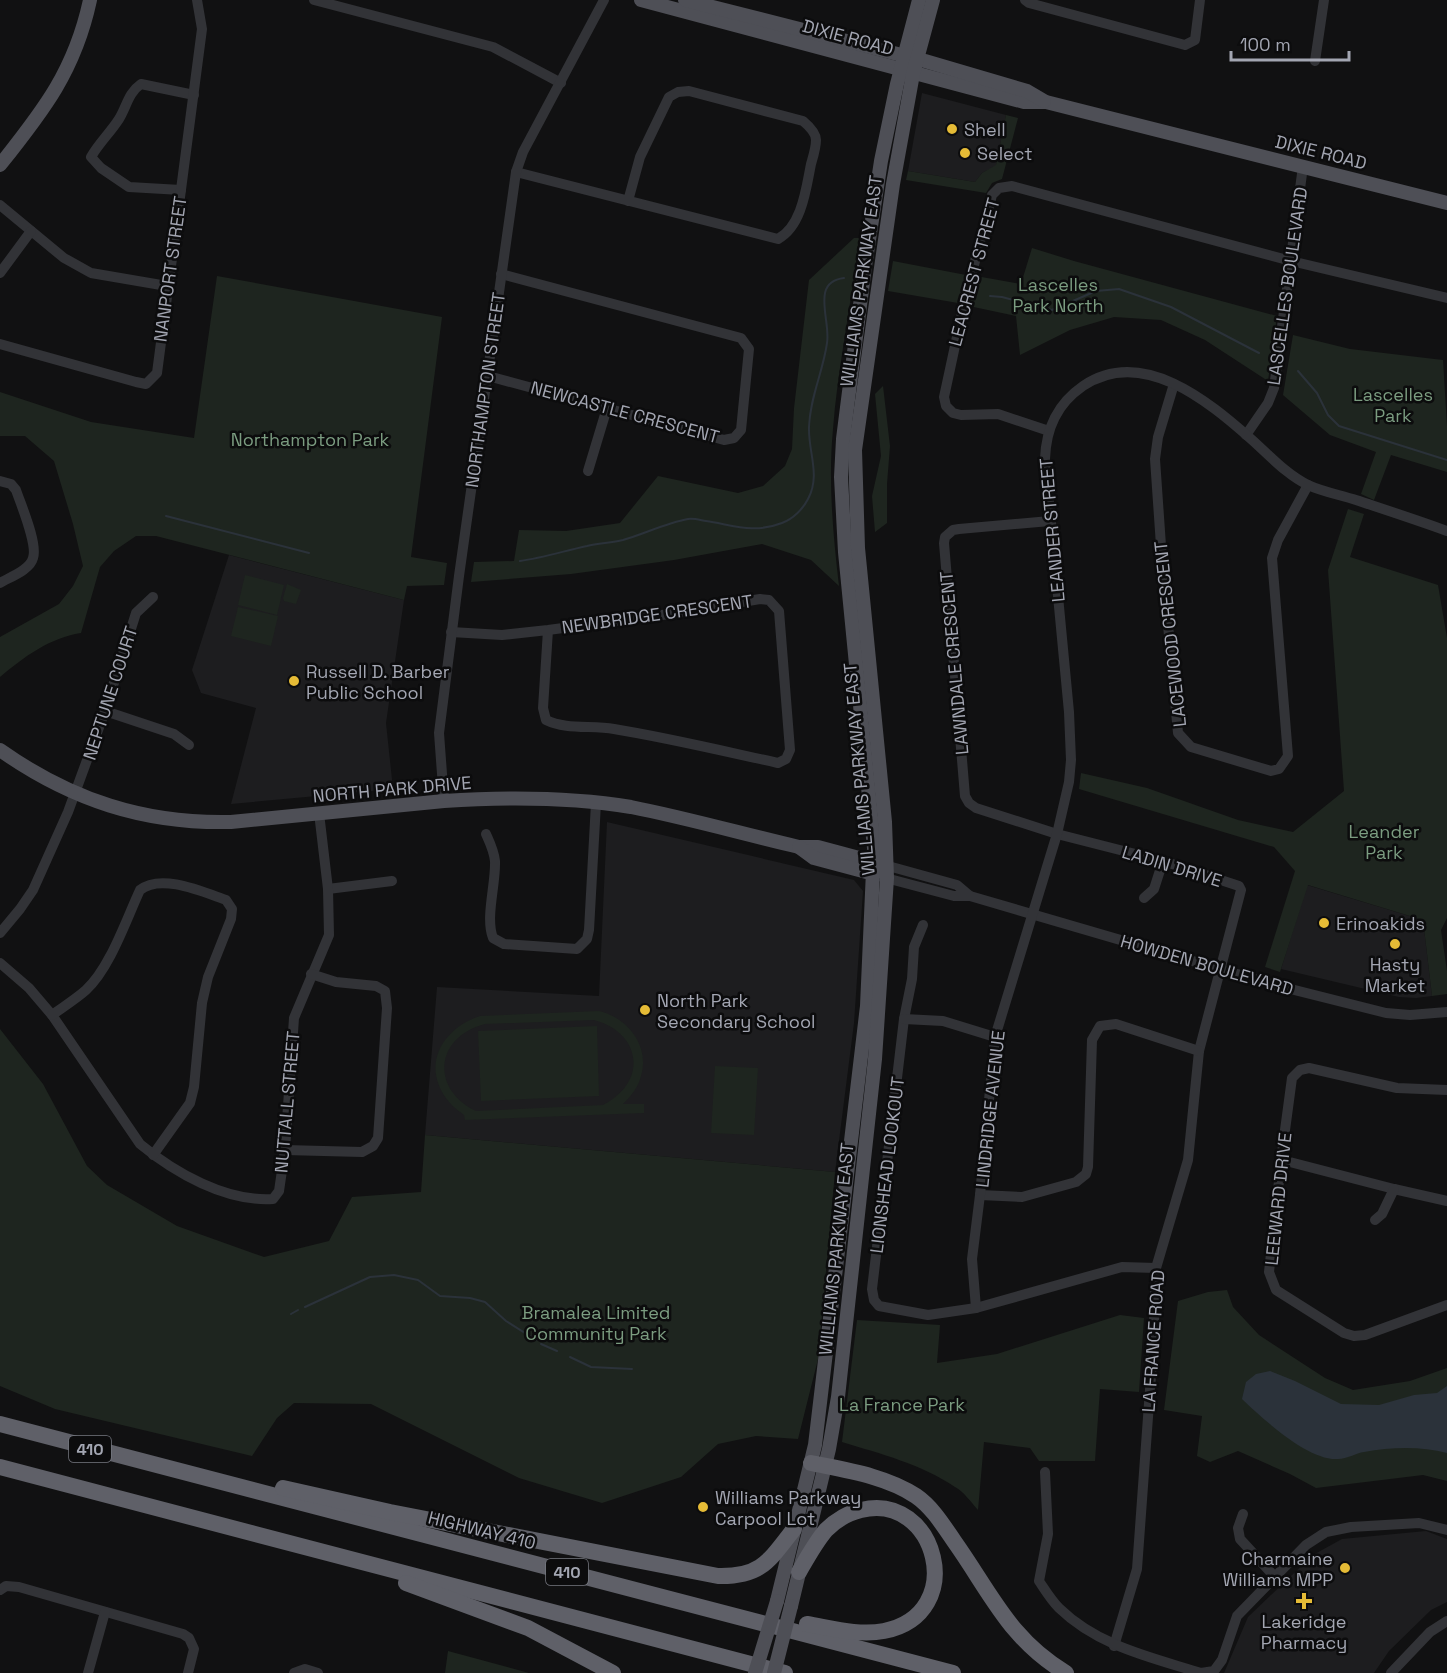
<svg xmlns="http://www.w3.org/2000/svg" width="1447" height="1673" viewBox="0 0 1447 1673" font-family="'Space Grotesk',sans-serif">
<rect width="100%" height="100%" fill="#111112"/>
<g fill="#1d1d1f">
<polygon points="922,93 1006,115 996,166 982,173 975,182 908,171"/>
<polygon points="229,555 404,600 386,723 393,789 231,804 256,708 201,693 192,670"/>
<polygon points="607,822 854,880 863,891 854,1023 835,1172 425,1135 437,987 599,996"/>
<polygon points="1307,885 1423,920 1432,996 1416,998 1399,997 1281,969"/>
<polygon points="1426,1531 1447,1539 1447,1602 1431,1610 1389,1651 1374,1673 1224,1673 1248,1617 1313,1555 1342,1539"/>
</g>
<g fill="#1e251f" fill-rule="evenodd">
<polygon points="1006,115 1018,118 1002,179 992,183 986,193 906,180 908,171 975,182 982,173 996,165"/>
<path d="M854 238H859C852 302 838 365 833 429 828 482 833 534 839 586L811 560 762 544 674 560 571 574 471 582 474 562 514 561 519 530 566 531 620 523 658 476 738 493 763 486 785 466 792 449 794 408 809 280Z"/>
<polygon points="1032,248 1074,261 1277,316 1268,381 1205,340 1161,320 1114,317 1070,330 1020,355 1016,316 969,306 976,276 1021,284"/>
<polygon points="893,261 966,275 958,303 888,291"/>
<path d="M217 276 442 317 411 557 447 563 444 585 407 586 404 600 156 536H136L114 551 100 567 81 633C49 638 24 657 0 677V637L59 604 73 586 83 566 73 524 54 461 25 436H0V392L91 422 194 438Z"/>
<polygon points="1293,335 1350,349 1443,360 1447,426 1447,472 1391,455 1374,500 1361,494 1376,452 1330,435 1283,395"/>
<polygon points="883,386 890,446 887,484 887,523 875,532 872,496 881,456 875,394"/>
<polygon points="1348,509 1364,514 1350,557 1438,585 1447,638 1447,918 1441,930 1447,971 1447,994 1432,996 1423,920 1308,885 1280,972 1265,967 1295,871 1274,847 1079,789 1081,773 1147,788 1238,820 1293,832 1344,791 1328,570"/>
<polygon points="245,575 284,585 277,615 238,605"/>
<polygon points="287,584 301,590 296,604 284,601 283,598"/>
<polygon points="238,607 278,616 271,646 231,636"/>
<path d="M599 1011C628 1018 650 1046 641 1076 638 1088 631 1096 623 1104H644V1113L465 1120 464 1115C459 1111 453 1107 449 1102 420 1067 441 1029 480 1016ZM594 1020C642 1033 648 1082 603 1105L476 1111C430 1089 435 1037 485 1024Z"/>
<polygon points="597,1026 599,1096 481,1101 478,1031"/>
<polygon points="0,1029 43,1084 87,1166 107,1185 177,1226 264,1257 329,1241 352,1197 421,1192 425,1135 835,1172 818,1359 798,1439 756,1436 718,1444 681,1477 602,1503 519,1478 371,1404 294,1403 277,1418 252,1456 55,1409 0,1386"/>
<polygon points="715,1066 758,1068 754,1135 711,1133"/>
<polygon points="1227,1290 1233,1307 1259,1335 1325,1378 1353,1390 1410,1381 1447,1368 1447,1481 1423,1475 1316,1488 1290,1474 1238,1451 1210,1462 1197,1456 1202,1416 1164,1410 1178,1301 1208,1292"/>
<path d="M1120 1315 1144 1318 1139 1392 1100 1389 1095 1461H1039L1030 1448 984 1442 978 1510C971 1502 964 1492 955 1487 921 1464 881 1454 842 1442L857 1320 940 1325 937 1363 997 1354Z"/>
<polygon points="448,1651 529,1673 445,1673"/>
</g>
<path fill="#2b323a" d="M1270 1371 1295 1381 1341 1404 1379 1405 1414 1395 1437 1393 1447 1386V1453C1421 1446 1391 1447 1364 1452 1356 1453 1347 1459 1338 1459 1308 1461 1262 1418 1242 1399L1246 1382 1256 1374Z"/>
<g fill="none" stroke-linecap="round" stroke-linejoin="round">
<g stroke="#2b323a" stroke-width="2">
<polyline points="990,296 1002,297 1052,310 1096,291 1119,289 1171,307 1259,353"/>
<polyline points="1298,371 1317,393 1328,415 1339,426 1447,460"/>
<polyline points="166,516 309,553"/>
<path d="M520 561C542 558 564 551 587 546 598 543 611 543 623 540 644 534 666 523 688 519 693 518 700 520 706 521 733 525 754 534 782 523 793 519 803 509 808 499 821 475 808 452 809 427 810 397 823 372 827 343 831 320 810 282 844 278"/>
<polyline points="305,1307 370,1277 394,1275 418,1280 440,1296 470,1298 485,1302 506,1321 536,1340"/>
<polyline points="291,1314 298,1310"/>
<polyline points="541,1344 557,1351"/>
<polyline points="570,1357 591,1367 632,1369"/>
</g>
<g stroke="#323337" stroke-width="10">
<polyline points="314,0 493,47 561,83"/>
<polyline points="1025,0 1029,3 1185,45 1195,40 1200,0"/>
<polyline points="1315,61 1324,0"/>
<path d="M516 172 778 239C802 226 806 189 811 164 813 157 816 148 816 140 816 133 809 126 803 121L689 91 678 92 669 97 640 157 628 201"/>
<path d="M181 190 129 187 101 168 91 157C99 143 110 133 119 119 127 106 128 93 141 84L194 95"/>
<polyline points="0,205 64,258 91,273 167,286"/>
<polyline points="0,273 31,231"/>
<polyline points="0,344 136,382 146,384 157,373 202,29 197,0"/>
<polyline points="488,376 724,440 734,438 741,430 749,349 741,338 501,274"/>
<polyline points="1174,384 1158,437 1155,459 1162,560 1178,733 1191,747 1271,771 1279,769 1288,756 1272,558 1278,540 1308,485"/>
<polyline points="1049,431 998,414 961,415 953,413 946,406 944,397 964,304 992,195 999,188 1012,186 1291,261 1447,298"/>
<polyline points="1246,435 1268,403 1274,388 1303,166"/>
<polyline points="588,471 607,408"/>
<path d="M0 481 11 484 16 490C21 505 38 544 33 558 30 570 10 577 0 583"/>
<polyline points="1050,521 959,529 953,530 945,537 944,543 965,796 969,803 976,808 1057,834 1163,861 1239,886 1241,890 1199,1051 1188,1160 1156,1268 1153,1348 1137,1569 1114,1646"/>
<path d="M451 632 502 635 548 630 677 613 760 599 769 600 779 611 790 750 786 759 778 763C723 751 669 738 614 729 592 725 566 730 546 720L543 708 548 630"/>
<polyline points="105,711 174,734 189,745"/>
<polyline points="444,801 439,733 459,576 516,172 523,152 604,0"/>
<path d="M486 834C490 843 494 851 495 861 496 884 485 918 493 938L504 944 577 949 587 939 589 930 596 803"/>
<polyline points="881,864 957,885 970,896"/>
<polyline points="882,877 954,896 970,896 1271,984 1386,1013 1410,1015 1447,1012"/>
<polyline points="328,889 392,881"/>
<polyline points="1144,898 1154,889 1163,861"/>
<polyline points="923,925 914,947 912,979 904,1019 872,1289 874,1300 879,1306 928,1315 976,1308 1122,1267 1156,1268"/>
<polyline points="0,933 20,909 33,890 68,812 105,711 136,613 153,597"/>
<path d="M0 963 29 988 52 1015 140 1144C175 1173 226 1202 273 1199L279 1191 285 1150 294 1018 329 935 328 889 319 813"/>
<path d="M52 1015C63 1007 76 999 86 990 110 968 126 920 140 890 161 873 203 892 226 900L232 909 231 919 208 977 202 1003 194 1087 190 1103 153 1155"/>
<polyline points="904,1019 943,1021 995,1037"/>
<polyline points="1447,1090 1397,1088 1309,1068 1300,1070 1292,1078 1283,1145 1269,1272 1276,1290 1344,1333 1354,1336 1365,1335 1447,1305"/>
<polyline points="285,1150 362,1152 373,1146 378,1138 387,1008 385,991 376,986 336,982 311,974"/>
<polyline points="1282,1160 1394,1189 1447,1201"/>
<polyline points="980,1195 1022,1197 1076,1182 1086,1174 1088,1167 1092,1040 1100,1026 1116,1024 1199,1051"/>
<polyline points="1375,1220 1382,1214 1394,1189"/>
<path d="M976 1308 972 1259 980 1195 995 1037 1057 834 1069 782 1071 760 1069 712 1045 459C1046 428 1057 404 1083 386 1142 346 1208 401 1251 439 1269 455 1287 475 1308 485 1323 492 1341 495 1356 500 1386 510 1417 520 1447 531"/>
<path d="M1045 1472 1048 1534 1039 1581C1045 1590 1051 1600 1059 1608 1098 1646 1150 1657 1201 1673L1214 1671 1222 1660 1237 1616 1306 1545 1326 1532 1351 1527 1419 1523 1447 1530"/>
<polyline points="1243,1514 1238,1528 1240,1539 1275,1577"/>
<polyline points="0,1590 6,1586 19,1587 183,1634 189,1638 194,1649 188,1673"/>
<polyline points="88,1673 105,1612"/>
<polyline points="294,1673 305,1669 318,1673"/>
<polyline points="1391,1673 1430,1632 1447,1621"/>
</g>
<g stroke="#4e4f56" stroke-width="14">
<polyline points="641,0 1024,102 1046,102 1447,203"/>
<polyline points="685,0 925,61 1027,91 1044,101"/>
<path d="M0 165C44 110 75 70 90 0"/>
<path d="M0 750C71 800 144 824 231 822L444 801C506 797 570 797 631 807 687 818 743 834 799 847H818L874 862"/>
<polyline points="799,847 814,858 874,874"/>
<polyline points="777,1601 815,1445 867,1006 874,848 845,552 841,477 843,439 865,266 881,161 897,84 919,0"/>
<polyline points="791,1606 829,1449 838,1397 875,1059 887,878 885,822 858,548 855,450 893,184 913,74 933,0"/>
</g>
<g stroke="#5f6068" stroke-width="16">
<polyline points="0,1424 953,1673"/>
<path d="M811 1463C845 1470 886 1476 916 1496 932 1507 943 1525 954 1541 991 1593 1009 1639 1066 1673"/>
<polyline points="0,1467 785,1673"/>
<path d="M283 1488 390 1512 718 1576C761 1577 769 1561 794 1529"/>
<path d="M799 1572C807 1558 815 1543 826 1530 836 1520 848 1513 861 1510 936 1491 970 1614 884 1631 859 1636 831 1628 807 1624"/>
<polyline points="406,1583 528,1628 613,1673"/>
</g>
<g stroke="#4e4f56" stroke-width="14">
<polyline points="755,1673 777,1601"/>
<polyline points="774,1673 791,1606"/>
</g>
</g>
<g fill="#e5bb36" stroke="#0c0c0d" stroke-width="2">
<circle cx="952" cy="129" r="6"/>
<circle cx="965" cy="153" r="6"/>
<circle cx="294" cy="681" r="6"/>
<circle cx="1324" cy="923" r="6"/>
<circle cx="1395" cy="944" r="6"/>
<circle cx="645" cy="1010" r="6"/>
<circle cx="703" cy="1507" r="6"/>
<circle cx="1345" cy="1568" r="6"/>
<path d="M1301 1592h6v6h6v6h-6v6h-6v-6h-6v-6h6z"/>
</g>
<g text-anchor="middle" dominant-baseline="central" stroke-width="5" stroke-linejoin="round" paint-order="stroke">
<g fill="#0c0c0d" stroke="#767880" stroke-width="1.5">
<rect x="69" y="1436" width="42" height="26" rx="4.5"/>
<rect x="546" y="1559" width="42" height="26" rx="4.5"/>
</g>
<g font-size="16" font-weight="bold" fill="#a3a6b2">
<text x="90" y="1449">410</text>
<text x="567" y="1572">410</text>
</g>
<g font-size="18" fill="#a3a6b2" stroke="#0c0c0d">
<text transform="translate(848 37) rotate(15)">DIXIE ROAD</text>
<text transform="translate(1321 152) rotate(14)">DIXIE ROAD</text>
<text transform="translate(170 269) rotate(-82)">NANPORT STREET</text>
<text transform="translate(974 272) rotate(-75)">LEACREST STREET</text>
<text transform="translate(861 281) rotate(-82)">WILLIAMS PARKWAY EAST</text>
<text transform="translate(1287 286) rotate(-82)">LASCELLES BOULEVARD</text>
<text transform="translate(485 390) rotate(-82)">NORTHAMPTON STREET</text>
<text transform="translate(625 412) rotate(15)">NEWCASTLE CRESCENT</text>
<text transform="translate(1052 530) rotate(-95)">LEANDER STREET</text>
<text transform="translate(657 614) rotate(-8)">NEWBRIDGE CRESCENT</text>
<text transform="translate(1170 634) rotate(-96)">LACEWOOD CRESCENT</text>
<text transform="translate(954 663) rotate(-95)">LAWNDALE CRESCENT</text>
<text transform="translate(110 693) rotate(-72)">NEPTUNE COURT</text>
<text transform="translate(859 769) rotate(-95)">WILLIAMS PARKWAY EAST</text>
<text transform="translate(392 789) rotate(-5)">NORTH PARK DRIVE</text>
<text transform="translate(1172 866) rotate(17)">LADIN DRIVE</text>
<text transform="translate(1207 965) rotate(16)">HOWDEN BOULEVARD</text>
<text transform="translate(287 1102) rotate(-85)">NUTTALL STREET</text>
<text transform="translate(990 1109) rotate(-84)">LINDRIDGE AVENUE</text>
<text transform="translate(887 1165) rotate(-83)">LIONSHEAD LOOKOUT</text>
<text transform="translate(1278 1199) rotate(-84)">LEEWARD DRIVE</text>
<text transform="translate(836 1249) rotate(-84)">WILLIAMS PARKWAY EAST</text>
<text transform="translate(1153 1341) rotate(-86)">LA FRANCE ROAD</text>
<text transform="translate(482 1530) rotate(14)">HIGHWAY 410</text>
</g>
<g font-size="18" fill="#a3a6b2" stroke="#0c0c0d" text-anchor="start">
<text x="964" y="129">Shell</text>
<text x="977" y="153">Select</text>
<text x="306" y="671">Russell D. Barber<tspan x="306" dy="21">Public School</tspan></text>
<text x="1336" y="923">Erinoakids</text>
<text x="1395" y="964" text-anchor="middle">Hasty<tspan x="1395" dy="21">Market</tspan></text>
<text x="657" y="1000">North Park<tspan x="657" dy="21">Secondary School</tspan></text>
<text x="715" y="1497">Williams Parkway<tspan x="715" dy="21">Carpool Lot</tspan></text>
<text x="1333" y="1558" text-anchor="end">Charmaine<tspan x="1333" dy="21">Williams MPP</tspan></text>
<text x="1304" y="1621" text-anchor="middle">Lakeridge<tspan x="1304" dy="21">Pharmacy</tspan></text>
</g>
<g font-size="18" fill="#7b9c80" stroke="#0c0c0d">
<text x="1058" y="284">Lascelles<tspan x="1058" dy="21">Park North</tspan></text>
<text x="1393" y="394">Lascelles<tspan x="1393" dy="21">Park</tspan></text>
<text x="310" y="439">Northampton Park</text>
<text x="1384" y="831">Leander<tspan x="1384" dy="21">Park</tspan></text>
<text x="596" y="1312">Bramalea Limited<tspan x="596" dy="21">Community Park</tspan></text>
<text x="902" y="1404">La France Park</text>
</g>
</g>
<path d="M1231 51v9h118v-9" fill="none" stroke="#a3a6b2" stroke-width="3"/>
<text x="1240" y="51" font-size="18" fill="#a3a6b2" stroke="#0c0c0d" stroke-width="4.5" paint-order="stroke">100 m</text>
</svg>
